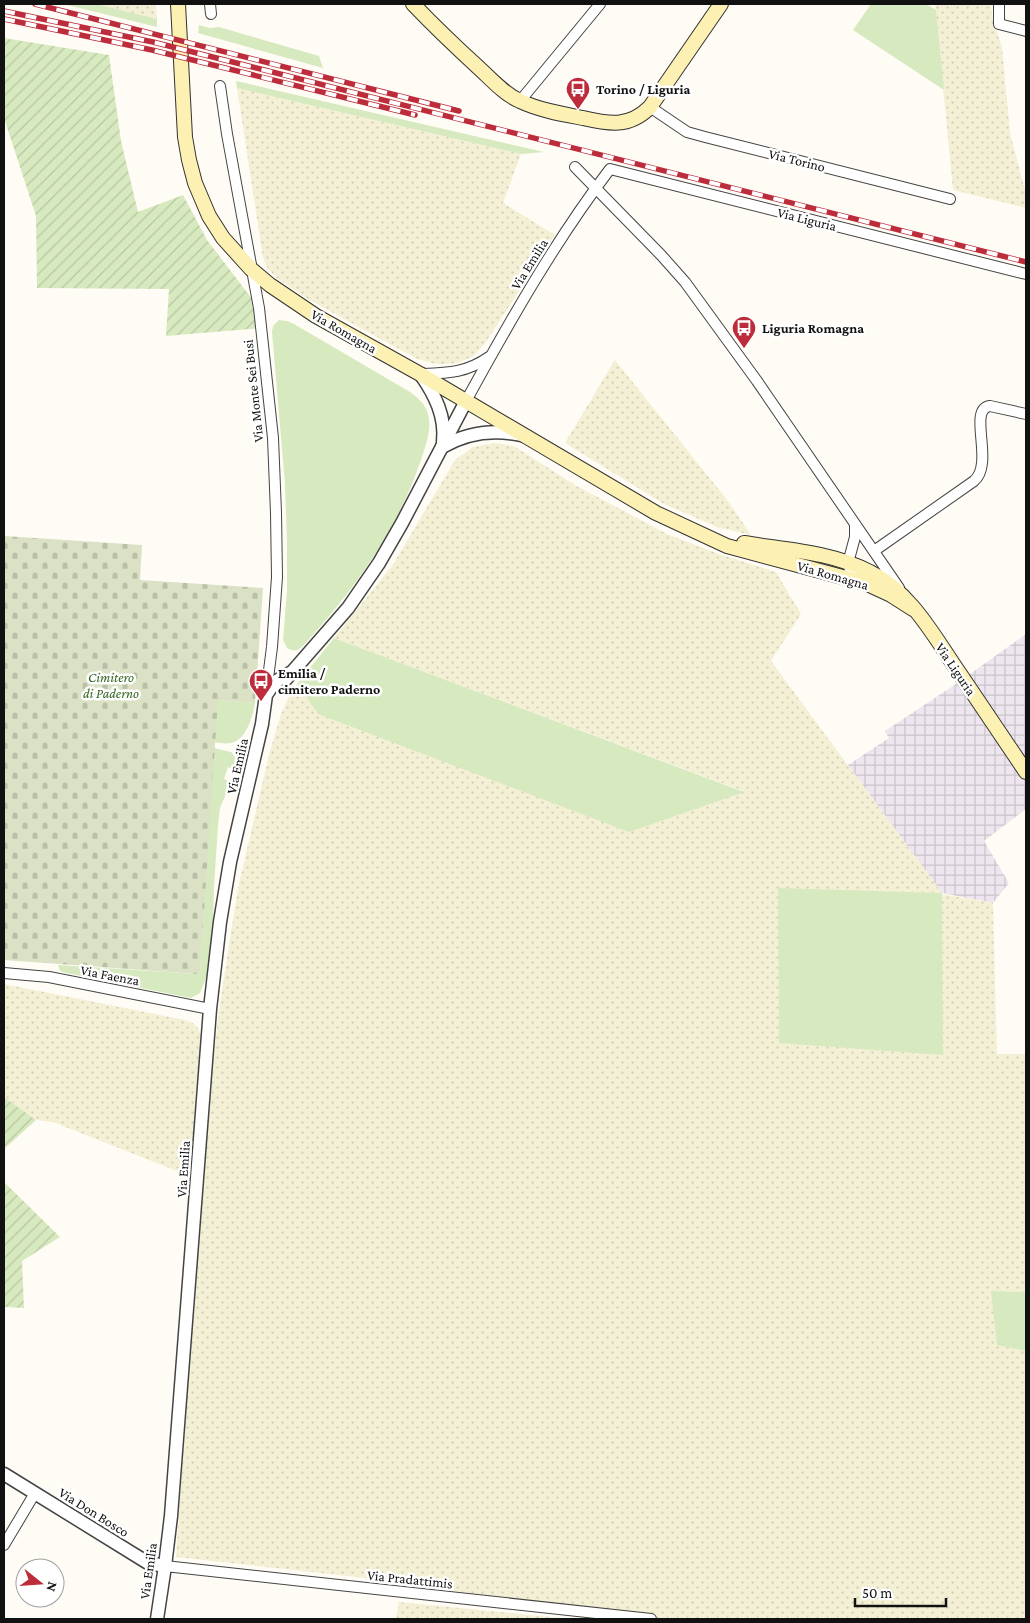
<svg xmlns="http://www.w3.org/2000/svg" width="1030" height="1623" viewBox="0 0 1030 1623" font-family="'Crimson Pro',serif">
<defs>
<pattern id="industrial-grid" width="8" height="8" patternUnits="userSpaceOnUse" patternTransform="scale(1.25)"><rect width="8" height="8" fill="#ede6ee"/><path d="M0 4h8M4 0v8" fill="none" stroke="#cac4cb"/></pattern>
<pattern id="farmland-dots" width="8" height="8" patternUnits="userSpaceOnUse" patternTransform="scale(1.25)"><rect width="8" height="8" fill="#f4f0d5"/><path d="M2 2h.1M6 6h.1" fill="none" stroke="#d0cdb6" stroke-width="1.8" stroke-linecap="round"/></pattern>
<pattern id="cemetery-stones" width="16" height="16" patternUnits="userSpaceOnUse" patternTransform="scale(1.25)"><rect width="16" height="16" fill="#dae1c5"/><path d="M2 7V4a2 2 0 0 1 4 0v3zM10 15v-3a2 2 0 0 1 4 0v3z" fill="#bac0a8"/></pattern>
<pattern id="garden-furrows" width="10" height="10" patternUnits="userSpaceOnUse" patternTransform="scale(1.25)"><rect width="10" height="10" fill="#d7e9be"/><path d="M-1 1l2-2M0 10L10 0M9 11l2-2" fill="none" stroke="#b8c7a2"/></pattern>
</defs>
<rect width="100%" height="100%" fill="#fffcf5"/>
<polygon fill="url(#industrial-grid)" points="1026,634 1026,809 984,841 1009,883 993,903 942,893 848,765 889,738 885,731 956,684"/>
<g fill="url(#farmland-dots)">
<polygon points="96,4 156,4 157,19"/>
<polygon points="935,4 991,4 993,20 1002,47 1010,133 1026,194 1026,208 953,190"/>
<polygon points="237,88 521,154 503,203 555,235 499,322 486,342 474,356 458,363 447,364 436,364 417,359 306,298 278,279 268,269 263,258"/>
<polygon points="615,360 728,501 751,535 717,527 664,504 565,443"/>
<polygon points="495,443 514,446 575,485 667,534 719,554 776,572 801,614 771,661 942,893 778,889 942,1055 941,894 993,903 997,1054 1026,1054 1026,1292 992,1291 997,1344 1026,1351 1026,1619 670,1619 544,1606 402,1582 176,1557 203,1154 219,1010 238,888 269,755 280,717 286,702 297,684 318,714 743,791 334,638 392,566 455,460 473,447"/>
<polygon points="4,984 185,1020 193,1023 198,1028 202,1038 192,1177 53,1122 36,1120 4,1097"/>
<polygon points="399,1602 570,1619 396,1619"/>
</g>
<g fill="#d7e9be">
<polygon points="63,4 96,4 157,19 157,27"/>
<polygon points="871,4 926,4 936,10 944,90 853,30"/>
<polygon points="199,25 210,28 219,27 319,56 323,68 198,33"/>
<polygon points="236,81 544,152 521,154 237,88"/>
<path d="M279 320 287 321 294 324 410 392C417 397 424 403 427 411 433 428 426 444 421 460 396 533 355 588 304 645 298 651 294 652 287 648L283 640 287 590V543L285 484 272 332 273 326Z"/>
<polygon points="334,638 744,792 629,832 318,714 297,684"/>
<path d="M218 700 255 703C253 716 246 740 231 743 226 744 220 743 214 742Z"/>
<path d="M214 748 231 752C237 757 236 763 235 770L228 767 224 779 231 782 220 808 218 825 214 887 212 963 200 993 191 998 66 973 60 971 58 965 197 974 200 972Z"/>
<polygon points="778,888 942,893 943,1055 779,1043"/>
<polygon points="991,1291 1026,1292 1026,1351 997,1345"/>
</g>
<polygon fill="url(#cemetery-stones)" points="4,536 142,545 140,580 263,588 255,703 218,700 200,972 197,974 4,960"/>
<g fill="url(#garden-furrows)">
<polygon points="4,38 109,55 121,141 138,212 183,195 207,240 259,308 261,328 166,336 169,289 37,288 36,216 4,118"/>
<polygon points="4,1097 36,1120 4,1149"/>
<polygon points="4,1182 60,1237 22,1261 24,1308 4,1307"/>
</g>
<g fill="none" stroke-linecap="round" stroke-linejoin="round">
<defs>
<g id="minor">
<polyline points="210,4 211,14"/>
<polyline points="999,4 999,24 1026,31"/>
<polyline points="220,86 227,134 259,308 273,438 276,513 277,577 272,647 266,694"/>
<polyline points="520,101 600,4"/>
<polyline points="650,107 687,132 705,137 950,199"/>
<polyline points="575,167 661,255 685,282 757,381 899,588"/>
<path d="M420 374C448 373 466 373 489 357"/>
<path d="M466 401C510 321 555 241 610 169L1026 274"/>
<polyline points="855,525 855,537 848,563 851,573 856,580"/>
<path d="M874 551 974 481C995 463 967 409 990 406L1026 414"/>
<polyline points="4,973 49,977 210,1009"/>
<polyline points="4,1545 35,1493"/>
<polyline points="165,1566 651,1619"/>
</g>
<g id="tertiary">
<path d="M421 375C435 395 446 417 443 442"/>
<path d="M442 447C468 432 493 429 521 435"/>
<polyline points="286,679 348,608 379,563 402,523 466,401"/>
<polyline points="4,1474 148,1563 165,1566"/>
<polyline points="157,1619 165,1566 171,1516 210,1009 220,922 230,862 262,724 266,695 275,682 290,673"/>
</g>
<g id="secondary">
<polyline points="178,4 185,137 189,160 195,183 209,216 223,238 251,269 270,285 316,316 420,374 656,513 727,546 865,583 891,595 913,609"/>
<path d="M413 4C434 26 456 47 479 68 491 79 504 94 520 101 539 110 562 114 583 118 609 124 629 128 650 107L721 4"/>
<path d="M744 543C786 550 832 552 870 572 911 592 935 638 960 674 982 707 1004 739 1026 772"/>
</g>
</defs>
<use href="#minor" stroke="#444" stroke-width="12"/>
<use href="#tertiary" stroke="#444" stroke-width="15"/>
<use href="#secondary" stroke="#333" stroke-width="16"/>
<use href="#minor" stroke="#fff" stroke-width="10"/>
<use href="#tertiary" stroke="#fff" stroke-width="12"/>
<use href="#secondary" stroke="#fcf0b2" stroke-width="14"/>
<defs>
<g id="rail">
<polyline points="35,4 459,111"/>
<polyline points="4,11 153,42 1026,262"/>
<polyline points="4,19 152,50 415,115"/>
</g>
</defs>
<use href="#rail" stroke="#bd2c3b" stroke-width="5.5"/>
<use href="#rail" stroke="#fff" stroke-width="4" stroke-dasharray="11" stroke-linecap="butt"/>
</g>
<defs>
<symbol id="bus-pin" viewBox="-11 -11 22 30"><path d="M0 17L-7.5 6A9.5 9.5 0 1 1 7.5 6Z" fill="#bd2c3b" stroke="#fff"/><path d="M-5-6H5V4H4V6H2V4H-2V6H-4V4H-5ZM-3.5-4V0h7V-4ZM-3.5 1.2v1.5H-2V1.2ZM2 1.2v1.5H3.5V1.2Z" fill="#fff"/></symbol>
</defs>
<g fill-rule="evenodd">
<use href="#bus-pin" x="564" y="75" width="28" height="38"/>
<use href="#bus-pin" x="730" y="314" width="28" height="38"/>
<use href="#bus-pin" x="247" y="667" width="28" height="38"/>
</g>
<g text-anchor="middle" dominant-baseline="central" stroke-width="5" stroke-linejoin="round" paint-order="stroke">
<g font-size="14" font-weight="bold" fill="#111" stroke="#fff" text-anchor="start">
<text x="596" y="89">Torino / Liguria</text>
<text x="762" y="328">Liguria Romagna</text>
<text x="278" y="673">Emilia /<tspan x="278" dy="16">cimitero Paderno</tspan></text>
</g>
<g font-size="14" fill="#111" stroke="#fff">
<text transform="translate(797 160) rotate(14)">Via Torino</text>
<text transform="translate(807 219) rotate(14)">Via Liguria</text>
<text transform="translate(529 264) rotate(-58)">Via Emilia</text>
<text transform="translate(344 331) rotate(30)">Via Romagna</text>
<text transform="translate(253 391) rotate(-96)">Via Monte Sei Busi</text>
<text transform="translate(833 575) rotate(16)">Via Romagna</text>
<text transform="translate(956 669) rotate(56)">Via Liguria</text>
<text transform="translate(237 766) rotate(-77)">Via Emilia</text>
<text transform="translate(110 975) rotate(11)">Via Faenza</text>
<text transform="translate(183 1169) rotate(-86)">Via Emilia</text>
<text transform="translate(94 1512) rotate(32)">Via Don Bosco</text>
<text transform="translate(148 1571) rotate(-82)">Via Emilia</text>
<text transform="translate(410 1579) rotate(6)">Via Pradattimis</text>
</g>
<g font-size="14" font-style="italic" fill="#346722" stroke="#fff">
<text x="111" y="677">Cimitero<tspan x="111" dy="16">di Paderno</tspan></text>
</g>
</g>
<rect width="1030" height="1623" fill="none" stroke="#111111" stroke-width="10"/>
<g transform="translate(40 1583) rotate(107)"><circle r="24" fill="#ffffff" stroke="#a0a0a0"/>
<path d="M0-4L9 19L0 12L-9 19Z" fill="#bd2c3b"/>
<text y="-8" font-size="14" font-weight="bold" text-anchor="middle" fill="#111111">N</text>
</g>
<path d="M855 1598v8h91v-8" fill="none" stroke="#111111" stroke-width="2.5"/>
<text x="862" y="1598" font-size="15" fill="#111111" stroke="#ffffff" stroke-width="4" paint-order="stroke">50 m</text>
</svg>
